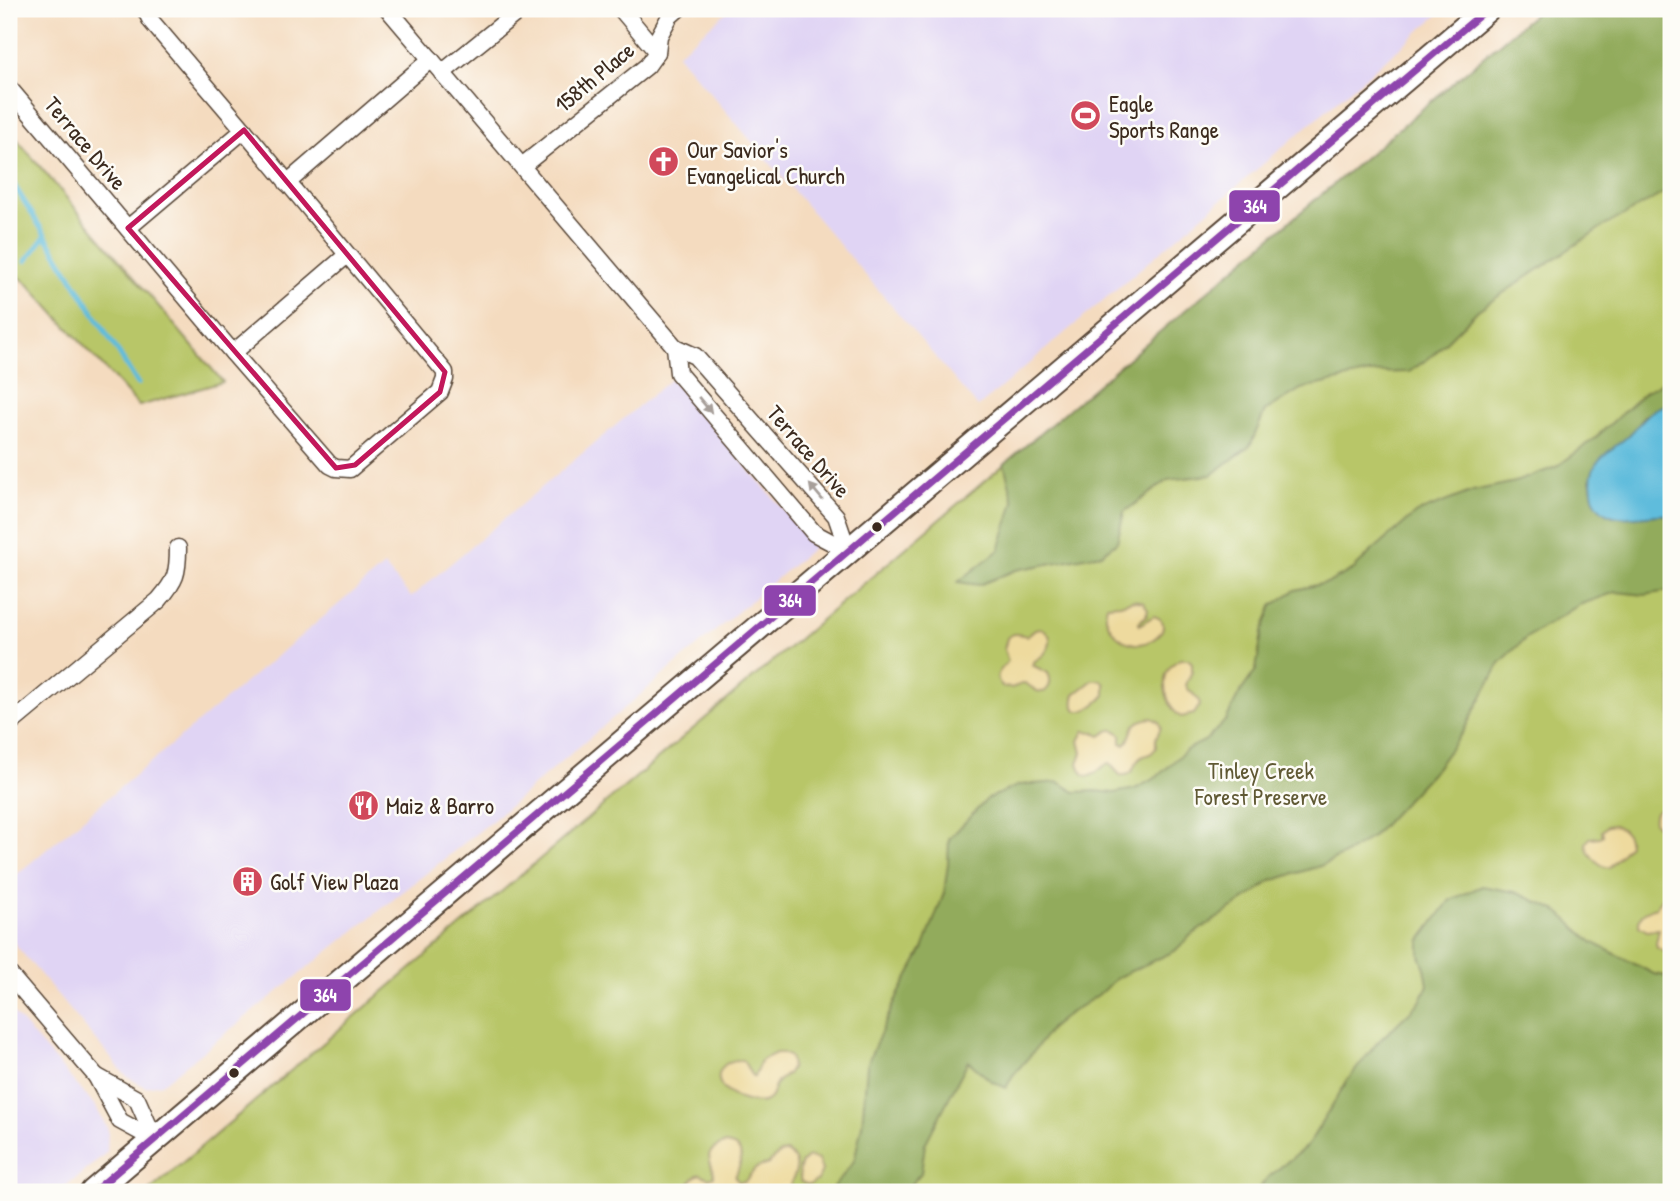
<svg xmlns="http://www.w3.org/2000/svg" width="1680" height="1201" viewBox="0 0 1680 1201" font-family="'Patrick Hand',sans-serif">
<rect width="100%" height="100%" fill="#fdfcf7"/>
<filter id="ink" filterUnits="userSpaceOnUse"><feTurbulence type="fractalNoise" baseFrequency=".0143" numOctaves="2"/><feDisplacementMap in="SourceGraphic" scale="14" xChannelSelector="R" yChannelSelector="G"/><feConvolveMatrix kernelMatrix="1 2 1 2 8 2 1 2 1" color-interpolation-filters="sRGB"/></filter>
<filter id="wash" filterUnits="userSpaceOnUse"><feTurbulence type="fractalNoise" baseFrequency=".00686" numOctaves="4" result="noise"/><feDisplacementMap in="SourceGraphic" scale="28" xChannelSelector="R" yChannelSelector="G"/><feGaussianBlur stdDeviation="1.57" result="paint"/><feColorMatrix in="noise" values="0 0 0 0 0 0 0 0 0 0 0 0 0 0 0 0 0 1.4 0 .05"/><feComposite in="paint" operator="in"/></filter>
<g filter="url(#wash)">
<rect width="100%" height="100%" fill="#f4dbbf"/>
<g fill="#e0d4f4">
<polygon points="730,9 1445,9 978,407 677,54"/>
<polygon points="671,379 815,546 493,820 162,1084 145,1087 126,1076 9,937 9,881 384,566 411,597"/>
<polygon points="9,1008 96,1107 108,1130 107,1152 60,1192 9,1192"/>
</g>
<g fill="#b8c668" stroke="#7a7843" stroke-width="2">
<polygon points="1540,9 1671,9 1671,1192 148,1192"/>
<polygon points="9,130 223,382 139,406 29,285 9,268"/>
</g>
<g fill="#92ab5c" stroke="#666a3d" stroke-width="2">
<polygon points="1540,9 1671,9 1671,189 1599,229 1478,310 1433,355 1409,372 1370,373 1301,389 1265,411 1250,446 1211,475 1168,480 1124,512 1117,542 1101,554 1016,570 979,585 958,582 999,550 1014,502 1004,464"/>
<polygon points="1671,377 1671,405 1670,404 1644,416 1636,429 1624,440 1590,480 1594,500 1671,515 1671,592 1668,591 1645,595 1616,592 1579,605 1526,638 1500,663 1464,730 1436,768 1372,837 1342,856 1320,866 1271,881 1236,906 1190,936 1175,951 1118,977 1098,995 1067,1015 1050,1029 1035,1050 1013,1075 1006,1088 991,1081 968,1061 925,1144 921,1173 904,1192 830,1192 854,1161 862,1125 867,1066 870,1057 895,1001 923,949 944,893 948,864 949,839 987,799 1019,785 1059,782 1075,792 1096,791 1114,793 1135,789 1157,777 1186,750 1206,740 1226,720 1239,694 1256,670 1262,632 1272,606 1295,590 1330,582 1354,569 1372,551 1416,513 1473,491 1515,482 1556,467 1593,440 1645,392"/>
<polygon points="1482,886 1515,892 1558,911 1592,942 1654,974 1671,977 1671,1192 1256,1192 1267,1178 1308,1145 1347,1081 1377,1043 1420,1002 1428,985 1425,968 1420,956 1420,941 1450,900"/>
</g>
<g fill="#eeda9e" stroke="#94825e" stroke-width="2">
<path d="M1133 600 1143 602 1148 609 1146 616 1139 622V625L1154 616C1182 624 1139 665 1112 630 1106 622 1104 614 1107 605L1120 604Z"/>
<path d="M1040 628C1052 632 1053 643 1045 653 1040 660 1036 657 1032 665L1048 673C1052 681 1051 687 1044 692L1037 691 1025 683 1011 688 1003 687C991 675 1001 671 1008 661L1004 650 1007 638C1013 632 1019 634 1027 636L1035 629Z"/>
<path d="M1180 659H1188L1192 663V671L1186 685C1189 694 1198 694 1200 705L1194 714 1181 717C1174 713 1171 707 1168 699 1162 683 1164 668 1180 659Z"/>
<path d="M1093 680H1101L1105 684V695C1095 707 1067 725 1075 694Z"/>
<path d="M1152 718 1159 722 1161 727 1156 739V748C1150 756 1150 753 1142 757 1131 763 1137 777 1120 775L1109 763C1098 768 1086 790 1078 763L1082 753 1079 741 1084 731 1094 732 1100 736C1108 731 1113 726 1121 735V743L1125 745C1135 733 1127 721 1152 718Z"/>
<path d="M1671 803V829C1659 829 1650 825 1655 812Z"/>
<path d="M1614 825C1624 829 1628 834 1629 845L1609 868C1598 865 1587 855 1586 843L1590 838 1600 837 1603 835 1602 831 1607 826Z"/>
<path d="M1671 894V951H1663L1657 948 1656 943 1659 929 1647 931 1639 926C1638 913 1646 911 1656 907 1661 900 1662 896 1671 894Z"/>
<path d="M776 1053H783L790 1057C796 1075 783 1073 776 1084 772 1089 774 1095 769 1099 757 1111 705 1091 722 1068 727 1061 734 1060 742 1060 748 1065 748 1074 754 1077L761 1060Z"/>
<path d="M723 1144C747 1145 742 1162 735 1177L739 1182 745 1181 756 1168 768 1164 780 1153 787 1152C802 1163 796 1171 790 1186L797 1192H691C688 1183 691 1177 700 1174L709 1178 714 1176C713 1161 699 1154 723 1144Z"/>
<path d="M809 1157 818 1160 822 1170 818 1180 809 1185 801 1182C798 1172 799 1161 809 1157Z"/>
</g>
<path fill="#5ebcdc" stroke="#4c737d" stroke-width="2" d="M1670 404 1671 405V515C1651 513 1625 523 1606 513 1598 508 1593 501 1592 491 1586 460 1609 453 1628 436 1643 422 1647 408 1670 404Z"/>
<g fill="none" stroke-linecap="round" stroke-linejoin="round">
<g stroke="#5ebcdc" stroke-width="5">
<polyline points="9,177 138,384"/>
<polyline points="26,261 46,235"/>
</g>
</g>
</g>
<g filter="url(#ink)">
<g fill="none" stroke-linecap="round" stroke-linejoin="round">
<defs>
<g id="minor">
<polyline points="388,9 675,347 695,356 836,516 848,551"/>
<polyline points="621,9 657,52"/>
<polyline points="442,73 521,9"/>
<polyline points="9,88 233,353 330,465 336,468 350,469 440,392 445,379 445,372 244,130 151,21 145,9"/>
<polyline points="522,166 647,66 657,52 659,36 670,16 678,9"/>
<polyline points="287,183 431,59"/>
<polyline points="128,228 244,130"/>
<polyline points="675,347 678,373 814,533 848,551"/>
<polyline points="233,353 347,255"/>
<path d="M9 725 159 600C176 580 178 574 178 548"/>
<polyline points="9,974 96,1076 120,1121 155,1140"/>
<polyline points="96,1076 137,1099 155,1140"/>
</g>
<polyline id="primary" points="93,1192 1487,9"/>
</defs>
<use href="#minor" stroke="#574536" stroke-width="19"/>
<use href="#primary" stroke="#574536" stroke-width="28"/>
<use href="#minor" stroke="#fff" stroke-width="16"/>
<use href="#primary" stroke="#fff" stroke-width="24"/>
<defs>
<polyline id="bus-1" points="93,1192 1487,9"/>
</defs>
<use href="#bus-1" stroke="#fdfcf7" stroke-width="12"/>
<use href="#bus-1" stroke="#8e44ad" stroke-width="7"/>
</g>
<defs><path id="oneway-solid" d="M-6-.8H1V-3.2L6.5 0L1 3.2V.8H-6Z" transform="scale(1.75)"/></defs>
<g fill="#a79f9a">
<use href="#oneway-solid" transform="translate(705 405) rotate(50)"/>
<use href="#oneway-solid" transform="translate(816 492) rotate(-130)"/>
</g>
</g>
<path fill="none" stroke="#c2185b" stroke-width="5" stroke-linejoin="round" d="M244 130 445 372 440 392 355 465 336 468 128 228Z"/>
<defs>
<symbol id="stadium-disc" viewBox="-11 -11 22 22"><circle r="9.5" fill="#d1495b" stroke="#fdfcf7"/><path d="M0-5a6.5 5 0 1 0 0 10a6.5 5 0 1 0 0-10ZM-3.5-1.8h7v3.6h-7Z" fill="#fff"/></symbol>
<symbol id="church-disc" viewBox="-11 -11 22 22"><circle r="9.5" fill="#d1495b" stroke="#fdfcf7"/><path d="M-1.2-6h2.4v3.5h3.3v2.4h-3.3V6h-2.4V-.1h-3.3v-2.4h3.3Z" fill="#fff"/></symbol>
<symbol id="restaurant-disc" viewBox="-11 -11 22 22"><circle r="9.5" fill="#d1495b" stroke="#fdfcf7"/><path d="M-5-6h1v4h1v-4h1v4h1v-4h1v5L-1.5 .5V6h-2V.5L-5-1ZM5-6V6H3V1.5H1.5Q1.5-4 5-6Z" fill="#fff"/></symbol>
<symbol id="building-disc" viewBox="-11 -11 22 22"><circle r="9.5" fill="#d1495b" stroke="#fdfcf7"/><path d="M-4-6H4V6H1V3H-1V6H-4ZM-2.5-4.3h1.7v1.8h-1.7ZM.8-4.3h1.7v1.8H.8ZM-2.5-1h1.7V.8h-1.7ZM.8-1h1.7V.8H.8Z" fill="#fff"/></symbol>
</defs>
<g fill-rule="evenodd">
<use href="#stadium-disc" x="1068" y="98" width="35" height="35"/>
<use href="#church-disc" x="646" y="144" width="35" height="35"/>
<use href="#restaurant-disc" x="346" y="788" width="35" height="35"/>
<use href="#building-disc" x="230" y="864" width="35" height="35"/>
</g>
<g fill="#3b2a1e" stroke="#fdfcf7" stroke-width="2.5">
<circle cx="877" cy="527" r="6"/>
<circle cx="234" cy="1073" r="6"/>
</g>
<g text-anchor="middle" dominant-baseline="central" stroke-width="5" stroke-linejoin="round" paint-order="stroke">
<g font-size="23" fill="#3b2a1e" stroke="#fdfcf7">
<text transform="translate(594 77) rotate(-40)">158th Place</text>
<text transform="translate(86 143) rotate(50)">Terrace Drive</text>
<text transform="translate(809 451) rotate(49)">Terrace Drive</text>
</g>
<g font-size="23" fill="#3b2a1e" stroke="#fdfcf7" text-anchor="start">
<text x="1109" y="103">Eagle<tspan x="1109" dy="26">Sports Range</tspan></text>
<text x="687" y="149">Our Savior's<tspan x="687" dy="26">Evangelical Church</tspan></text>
<text x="386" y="805">Maiz &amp; Barro</text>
<text x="270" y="881">Golf View Plaza</text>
</g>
<g font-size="23" fill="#605934" stroke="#fdfcf7">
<text x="1261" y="770">Tinley Creek<tspan x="1261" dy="26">Forest Preserve</tspan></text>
</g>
</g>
<g stroke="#fdfcf7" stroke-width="2.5">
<rect x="1228" y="189" width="53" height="34" rx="7" fill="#8e44ad"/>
<rect x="763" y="584" width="54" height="33" rx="7" fill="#8e44ad"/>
<rect x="299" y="978" width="53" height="34" rx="7" fill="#8e44ad"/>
</g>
<g font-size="19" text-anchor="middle" font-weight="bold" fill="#fff">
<text x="1255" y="213">364</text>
<text x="790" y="607">364</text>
<text x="325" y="1002">364</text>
</g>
<rect width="1680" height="1201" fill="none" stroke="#fdfcf7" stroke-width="35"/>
</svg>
